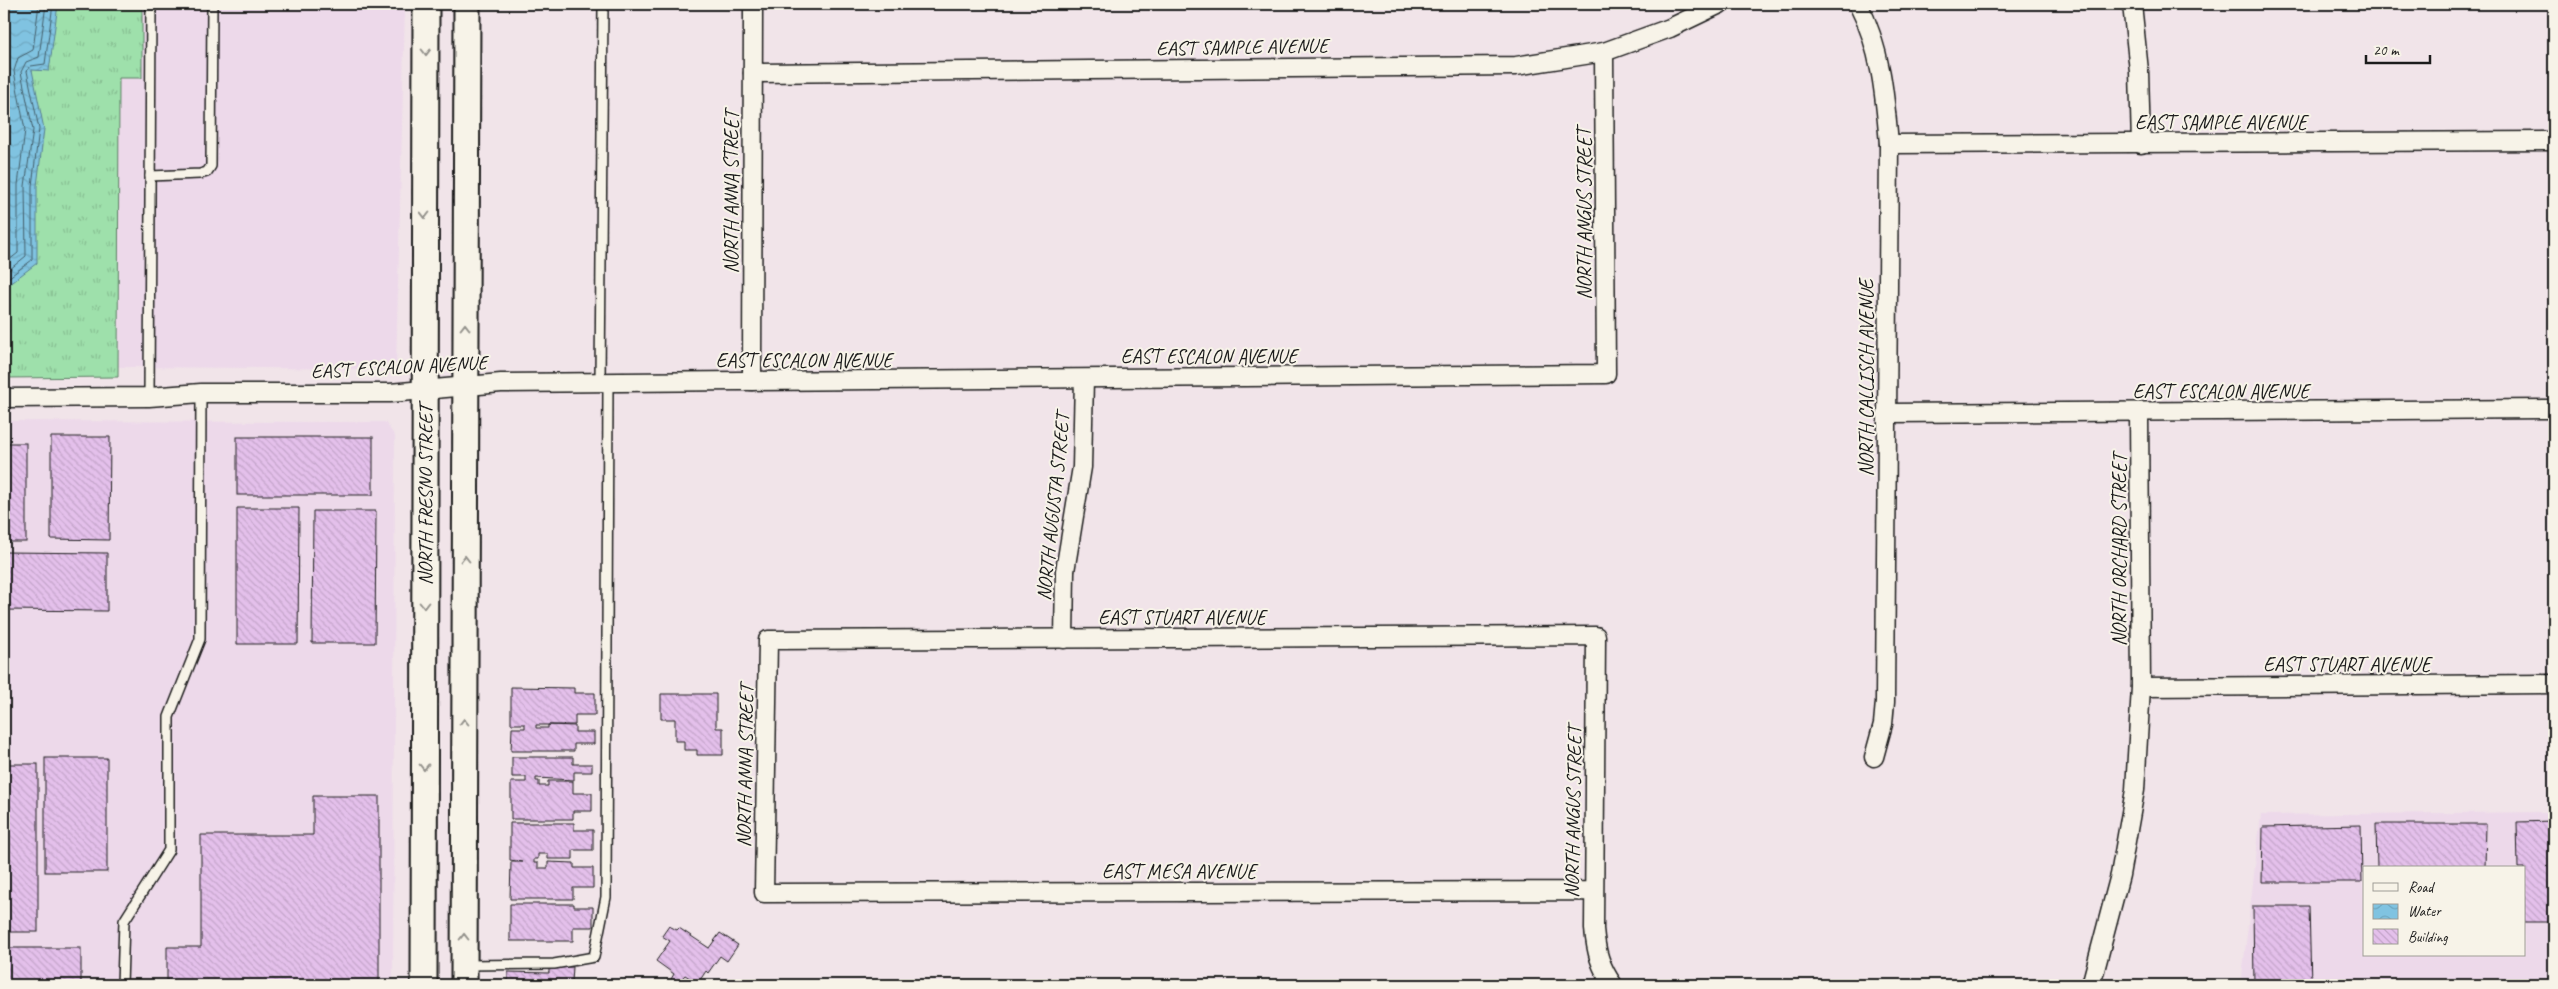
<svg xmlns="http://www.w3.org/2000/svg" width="2558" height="989" viewBox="0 0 2558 989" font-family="Caveat,sans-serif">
<defs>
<pattern id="grass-tufts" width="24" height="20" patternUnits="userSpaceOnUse" patternTransform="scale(1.25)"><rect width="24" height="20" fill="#9ee0ab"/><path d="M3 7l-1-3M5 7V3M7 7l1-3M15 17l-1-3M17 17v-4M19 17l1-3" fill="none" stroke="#88c093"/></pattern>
<pattern id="water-waves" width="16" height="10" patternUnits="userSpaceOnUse" patternTransform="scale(1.25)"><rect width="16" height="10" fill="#80c3e1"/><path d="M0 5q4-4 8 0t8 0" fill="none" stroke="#6ea7c0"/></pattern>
<pattern id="building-back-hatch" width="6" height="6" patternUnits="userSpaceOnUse" patternTransform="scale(1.25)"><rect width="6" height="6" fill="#e4c0eb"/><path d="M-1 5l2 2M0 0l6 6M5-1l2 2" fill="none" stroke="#c3a4c9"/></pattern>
</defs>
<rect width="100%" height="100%" fill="#f1e4e9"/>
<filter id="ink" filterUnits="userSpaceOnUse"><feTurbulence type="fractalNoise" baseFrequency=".02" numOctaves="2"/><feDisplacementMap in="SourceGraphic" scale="10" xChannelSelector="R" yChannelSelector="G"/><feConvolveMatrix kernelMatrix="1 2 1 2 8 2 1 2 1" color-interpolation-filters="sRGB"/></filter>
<g filter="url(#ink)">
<g fill="#edd9ea" fill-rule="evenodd">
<polygon points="142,4 405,4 396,369 118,367 119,78 141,78"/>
<polygon points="4,421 385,422 395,436 393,985 4,985"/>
<path d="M2554 812V985H2241L2261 815ZM2364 868H2524V955H2364Z"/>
</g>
<polygon fill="url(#grass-tufts)" stroke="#5d7e64" points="4,4 142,4 142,78 119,78 118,377 4,378"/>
<polygon fill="url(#water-waves)" stroke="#588092" points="4,4 58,4 49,71 32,70 44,129 37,186 37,263 4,288"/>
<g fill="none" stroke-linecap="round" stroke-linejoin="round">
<g stroke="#445f6b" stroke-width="1">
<polyline points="4,264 18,253 18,185 25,130 14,71 18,58 33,50 39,4"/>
<polyline points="4,274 26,256 25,186 33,130 21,72 26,62 39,57 46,4"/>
<polyline points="4,281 32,260 32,186 39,129 27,71 31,66 45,64 53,4"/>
</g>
</g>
<g fill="url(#building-back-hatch)" stroke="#1c1c1c">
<polygon points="51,437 110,437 109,540 51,539"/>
<rect x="237" y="437" width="136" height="58"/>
<rect x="4" y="443" width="22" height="99"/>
<polygon points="237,508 299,508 298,644 237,644"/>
<polygon points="313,511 376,511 375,643 312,643"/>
<polygon points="4,552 107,553 107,611 4,610"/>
<polygon points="511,687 574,688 574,693 595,693 595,715 575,715 575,725 536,725 536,728 548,728 548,725 575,726 575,732 594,732 594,744 574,744 574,751 511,751 512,728 525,728 525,724 511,724"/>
<polygon points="661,694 716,694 716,728 723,728 723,755 697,755 697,750 684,750 684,741 675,741 675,719 661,719"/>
<polygon points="512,757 573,757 573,764 592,764 592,772 574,772 574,780 536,778 536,781 539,781 539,786 548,786 548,781 573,781 573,793 592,793 592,811 573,811 573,819 511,819 511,782 526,782 526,777 512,777"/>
<rect x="45" y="758" width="62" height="114"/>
<rect x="4" y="764" width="34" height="168"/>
<polygon points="313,796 379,796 379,985 167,985 167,947 201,947 201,835 313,835"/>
<polygon points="2554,821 2554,922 2524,922 2524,868 2518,868 2517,822"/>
<polygon points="510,823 574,823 574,830 593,830 593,850 573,850 573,859 548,859 548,854 538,854 538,859 534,859 534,863 538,863 538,868 548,868 548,862 574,863 574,868 593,868 593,888 573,888 573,899 510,899 511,862 523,862 510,860"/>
<polygon points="2376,824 2486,824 2485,868 2377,868"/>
<polygon points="2361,825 2362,882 2262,882 2263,827"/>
<polygon points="510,904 574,904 574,907 593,907 593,927 573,927 573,941 510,941"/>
<polygon points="2253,906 2309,906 2311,985 2254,985"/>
<polygon points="669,926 677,930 679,928 709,948 720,933 738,945 727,961 720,956 708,973 706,971 698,983 685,975 676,985 670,981 674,974 656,961 670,941 662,936"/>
<rect x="4" y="948" width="77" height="37"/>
<polygon points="549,967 573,967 572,982 591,982 591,985 508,985 508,972 549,973"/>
</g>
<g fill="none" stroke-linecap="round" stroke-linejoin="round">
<defs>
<g id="lane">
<polyline points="150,176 200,174 207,172 211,166 212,4"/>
<polyline points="600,383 603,4"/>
<polyline points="149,397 151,4"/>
<polyline points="466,965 554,964 594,957 606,897 608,382"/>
<polyline points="122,985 124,921 169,850 169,717 200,639 201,393"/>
</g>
<g id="street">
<path d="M1858 4C1881 48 1885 96 1889 144L1885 702 1883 724 1874 757"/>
<polyline points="2132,4 2139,71 2141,144"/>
<polyline points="753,73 1516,66 1604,52 1670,28 1720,4"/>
<polyline points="1889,144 2554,141"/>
<polyline points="752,381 753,4"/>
<polyline points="4,398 149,397 201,393 390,393 501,383 1606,374 1604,52"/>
<polyline points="1887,413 2554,409"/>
<polyline points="1064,639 1065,571 1082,467 1084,379"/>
<polyline points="2141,687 2554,684"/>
<path d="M1593 891 764 893 768 640 1596 636 1594 929C1596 951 1600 967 1613 985"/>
<polyline points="2091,985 2120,875 2135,790 2141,687 2139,413"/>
</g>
<g id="secondary">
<path id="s1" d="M424 985 426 4"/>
<polyline points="464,985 467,4"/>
</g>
</defs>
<use href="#lane" stroke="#1c1c1c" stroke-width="12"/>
<use href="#street" stroke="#1c1c1c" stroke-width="21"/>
<use href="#secondary" stroke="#1c1c1c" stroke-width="29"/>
<use href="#lane" stroke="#f7f3e8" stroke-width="9"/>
<use href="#street" stroke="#f7f3e8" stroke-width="18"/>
<use href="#secondary" stroke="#f7f3e8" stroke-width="25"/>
</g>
<defs><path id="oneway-chevron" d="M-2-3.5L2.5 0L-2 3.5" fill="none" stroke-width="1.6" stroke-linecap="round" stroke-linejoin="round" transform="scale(1.25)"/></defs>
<g stroke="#94928c">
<use href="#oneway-chevron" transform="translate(426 52) rotate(90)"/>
<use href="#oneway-chevron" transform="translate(425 215) rotate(90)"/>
<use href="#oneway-chevron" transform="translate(465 327) rotate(-90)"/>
<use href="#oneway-chevron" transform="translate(465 559) rotate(-90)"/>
<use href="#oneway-chevron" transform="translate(424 605) rotate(90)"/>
<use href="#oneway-chevron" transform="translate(464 722) rotate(-90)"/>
<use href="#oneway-chevron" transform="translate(424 767) rotate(90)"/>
<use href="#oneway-chevron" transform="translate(464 937) rotate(-90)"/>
</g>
</g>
<g text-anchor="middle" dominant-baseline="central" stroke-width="4" stroke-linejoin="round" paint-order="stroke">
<g font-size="20" fill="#1c1c1c" stroke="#f7f3e8">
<text transform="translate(1242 47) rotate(-1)">EAST SAMPLE AVENUE</text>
<text x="2221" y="122">EAST SAMPLE AVENUE</text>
<text transform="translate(731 192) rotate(-90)">NORTH ANNA STREET</text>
<text transform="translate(1584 214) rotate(-90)">NORTH ANGUS STREET</text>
<text x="1209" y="356">EAST ESCALON AVENUE</text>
<text x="804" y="360">EAST ESCALON AVENUE</text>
<text transform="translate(399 367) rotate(-3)">EAST ESCALON AVENUE</text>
<text transform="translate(1866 378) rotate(-90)">NORTH CALLISCH AVENUE</text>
<text x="2221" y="391">EAST ESCALON AVENUE</text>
<text stroke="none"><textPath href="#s1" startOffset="490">NORTH FRESNO STREET</textPath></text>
<text transform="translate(1053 507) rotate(-84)">NORTH AUGUSTA STREET</text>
<text transform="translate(2119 550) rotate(-90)">NORTH ORCHARD STREET</text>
<text x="1182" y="617">EAST STUART AVENUE</text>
<text x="2347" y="664">EAST STUART AVENUE</text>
<text transform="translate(745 766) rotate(-89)">NORTH ANNA STREET</text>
<text transform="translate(1573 812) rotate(-89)">NORTH ANGUS STREET</text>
<text x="1179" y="871">EAST MESA AVENUE</text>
</g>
</g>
<rect width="2558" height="989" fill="none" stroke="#f7f3e8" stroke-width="20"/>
<rect x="10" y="10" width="2538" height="969" fill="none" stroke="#1c1c1c" stroke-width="2" filter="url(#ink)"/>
<rect x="2363" y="866" width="162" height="90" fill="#f7f3e8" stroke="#9f9d96"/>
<rect x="2373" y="883" width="25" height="8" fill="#f7f3e8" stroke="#9f9d96"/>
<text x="2408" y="892" font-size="15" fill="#1c1c1c">Road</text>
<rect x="2373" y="904" width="25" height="15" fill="url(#water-waves)" stroke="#9f9d96"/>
<text x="2408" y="916" font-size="15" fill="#1c1c1c">Water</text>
<rect x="2373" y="929" width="25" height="15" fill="url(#building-back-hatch)" stroke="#9f9d96"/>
<text x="2408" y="942" font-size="15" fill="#1c1c1c">Building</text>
<path d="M2366 55v8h64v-8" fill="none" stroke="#1c1c1c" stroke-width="2.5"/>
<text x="2373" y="55" font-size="15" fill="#1c1c1c" stroke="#f7f3e8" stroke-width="4" paint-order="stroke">20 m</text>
</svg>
